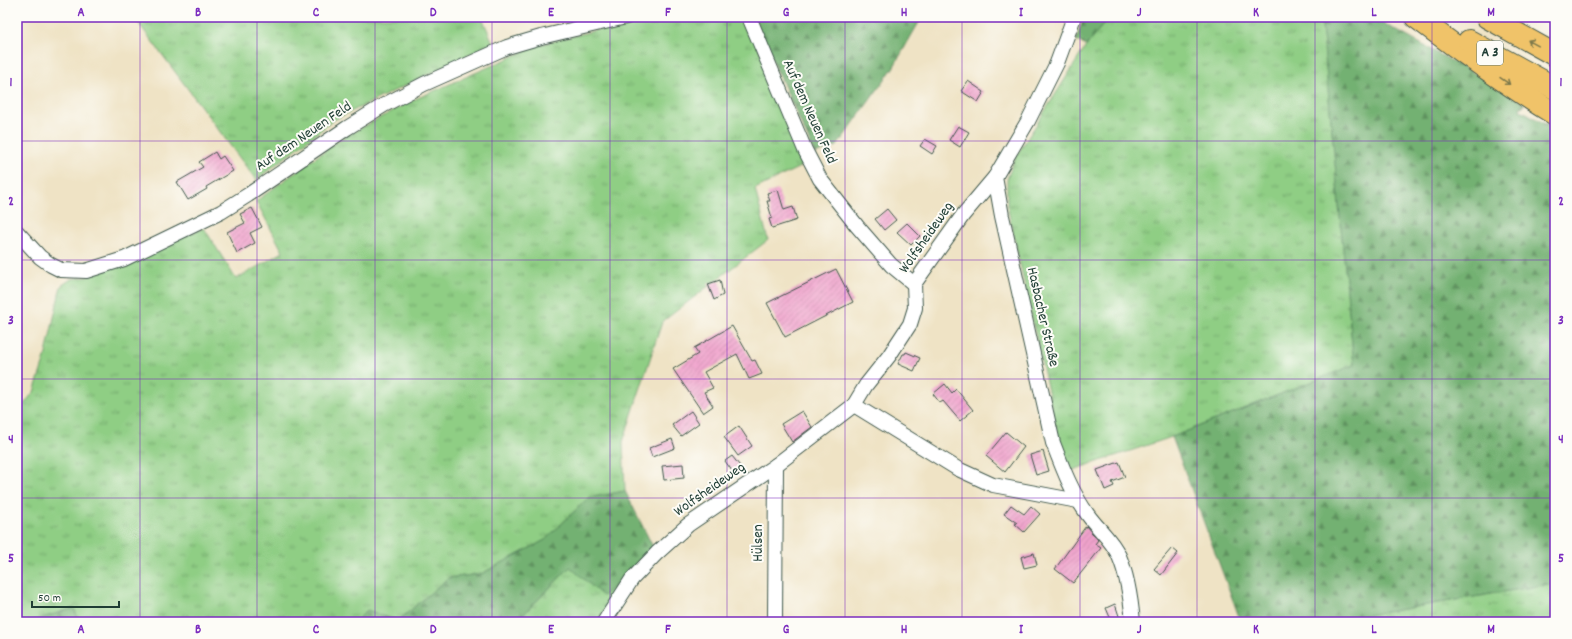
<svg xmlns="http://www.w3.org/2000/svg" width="1572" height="639" viewBox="0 0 1572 639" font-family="Dekko,sans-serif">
<defs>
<pattern id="grass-tufts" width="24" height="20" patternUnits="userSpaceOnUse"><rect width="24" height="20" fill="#8fce84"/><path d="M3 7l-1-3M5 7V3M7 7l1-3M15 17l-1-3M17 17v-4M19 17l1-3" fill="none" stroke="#74a86d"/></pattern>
<pattern id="forest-firs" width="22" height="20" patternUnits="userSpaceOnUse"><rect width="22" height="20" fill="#73b172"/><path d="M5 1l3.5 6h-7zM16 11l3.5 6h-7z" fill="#5e915e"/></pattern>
<pattern id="building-hatch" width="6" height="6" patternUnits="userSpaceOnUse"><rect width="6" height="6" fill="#f0a3cc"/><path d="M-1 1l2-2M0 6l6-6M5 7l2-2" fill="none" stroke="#c286a6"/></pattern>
</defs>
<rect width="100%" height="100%" fill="#fdfcf7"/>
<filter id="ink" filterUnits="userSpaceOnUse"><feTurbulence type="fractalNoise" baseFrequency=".025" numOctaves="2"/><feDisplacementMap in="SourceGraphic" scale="8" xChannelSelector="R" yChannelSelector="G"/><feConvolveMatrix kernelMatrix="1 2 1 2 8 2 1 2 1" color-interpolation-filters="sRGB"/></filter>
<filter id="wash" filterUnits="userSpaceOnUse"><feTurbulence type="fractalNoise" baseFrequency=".012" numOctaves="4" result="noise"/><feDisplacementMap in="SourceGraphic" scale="16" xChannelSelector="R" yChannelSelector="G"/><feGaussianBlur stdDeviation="0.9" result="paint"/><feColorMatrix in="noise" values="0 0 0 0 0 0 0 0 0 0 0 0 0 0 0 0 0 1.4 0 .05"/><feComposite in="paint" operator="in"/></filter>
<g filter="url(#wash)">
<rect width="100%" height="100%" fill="#efe3c5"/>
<g fill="url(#grass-tufts)" stroke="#57865c">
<polygon points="134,17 482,17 493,43 334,120 256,180"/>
<polygon points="647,17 741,17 754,36 806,164 755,189 768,240 662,322 623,442 625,491 588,498 545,540 481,574 448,578 398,621 367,610 355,622 79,622 74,608 29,622 21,622 17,611 17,412 34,392 45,358 61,286 71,279 87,277 204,228 236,279 283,252 256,201 341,139 411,101 539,45"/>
<polygon points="1109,17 1309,17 1322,25 1354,365 1172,437 1070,471 1055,423 1007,205 1007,179 1015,158 1086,46"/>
<polygon points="571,566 603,596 627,575 597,622 516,622"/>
<polygon points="1555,583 1555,622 1328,622"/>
</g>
<g fill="url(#forest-firs)" stroke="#497753">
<polygon points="753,17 922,17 893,68 837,146 815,154"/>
<polygon points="1084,17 1109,17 1086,46 1076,40"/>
<polygon points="1309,17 1372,17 1490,82 1525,104 1519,109 1555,129 1555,583 1328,622 1241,622 1172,437 1354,365 1322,25"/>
<polygon points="625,491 653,547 627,575 603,596 570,567 516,622 355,622 367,610 398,621 448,578 481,574 545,540 588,498"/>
<polygon points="74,608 79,622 29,622"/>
</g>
<g id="blocks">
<g fill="url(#building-hatch)">
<polygon points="968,81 984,92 978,102 961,91"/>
<polygon points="958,126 969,132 960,147 949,140"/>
<polygon points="925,139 937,146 932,154 920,146"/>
<polygon points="215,152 219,159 223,156 233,171 206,187 207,189 188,200 177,182 203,167 199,162"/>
<polygon points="778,190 784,210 793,207 797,220 772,228 769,219 772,218 767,201 770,201 767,193"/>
<polygon points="252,208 262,227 250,233 255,243 237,253 227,232 245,223 240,214"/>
<polygon points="887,209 896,220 884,230 875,219"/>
<polygon points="907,223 920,236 911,245 897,232"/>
<polygon points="836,269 853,302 785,337 767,303"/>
<polygon points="720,280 723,295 714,300 708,284"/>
<polygon points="732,326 752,361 755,360 762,374 749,379 737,354 704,372 713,388 704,392 713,406 703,413 673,369 698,354 694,348"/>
<polygon points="906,352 920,358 914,371 898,364 903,354 905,354"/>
<polygon points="945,384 952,393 956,389 973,410 960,421 943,401 940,403 933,394"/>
<polygon points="691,411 699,423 681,436 672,425"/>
<polygon points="802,411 812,427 792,442 781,424"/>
<polygon points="739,426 752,446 738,456 724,437"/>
<polygon points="1006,432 1024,447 1005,472 986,456"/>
<polygon points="672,439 675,448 652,457 649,448"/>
<polygon points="1043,451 1049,471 1036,475 1030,455"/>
<polygon points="732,456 743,470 735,475 725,461"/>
<polygon points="1119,462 1125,477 1112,482 1114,486 1105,490 1097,470"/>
<polygon points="683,464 684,478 664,480 662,466"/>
<polygon points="1011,505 1024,514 1031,506 1040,514 1024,532 1015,524 1017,523 1004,514"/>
<polygon points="1086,526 1098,540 1095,544 1101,548 1073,583 1055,569"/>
<polygon points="1172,548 1178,553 1161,575 1154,569"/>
<polygon points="1034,553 1037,565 1024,568 1021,557"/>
<polygon points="1115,604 1121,622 1112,622 1106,608"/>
</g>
</g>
</g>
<g filter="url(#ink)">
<use href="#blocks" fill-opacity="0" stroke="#3e564a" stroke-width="1"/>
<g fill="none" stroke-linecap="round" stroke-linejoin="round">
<defs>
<g id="street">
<polyline points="749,17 805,150 820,179 857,226 891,265 914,284"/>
<path d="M995 177 1002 216 1053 443C1063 469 1072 493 1088 515 1098 529 1112 540 1119 556 1128 577 1131 600 1133 622"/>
<polyline points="17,232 40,257 51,265 61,270 86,271 124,259 221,212 248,195 347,128 384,105 424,84 507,47 541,37 626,17"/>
<polyline points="854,405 958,469 993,485 1078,501"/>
<polyline points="604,622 632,579 657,553 688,525 776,465 854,405 866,385 889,356 910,324 915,308 914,284 963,215 995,177 1028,121 1057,63 1074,17"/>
<polyline points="775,622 776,465"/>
</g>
<g id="highway">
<path d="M1416 17C1461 51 1507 85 1555 114"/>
<polyline points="1487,17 1555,55"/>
<polyline points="1469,41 1555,88"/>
</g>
</defs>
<use href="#street" stroke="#3e564a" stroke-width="16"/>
<use href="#highway" stroke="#3e564a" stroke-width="24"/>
<use href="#street" stroke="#fff" stroke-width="14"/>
<use href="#highway" stroke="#f0c369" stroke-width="22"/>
</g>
<defs><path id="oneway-shaft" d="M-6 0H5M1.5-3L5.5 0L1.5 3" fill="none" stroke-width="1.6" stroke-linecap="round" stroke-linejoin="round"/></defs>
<g stroke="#7d794c">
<use href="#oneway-shaft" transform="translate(1533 43) rotate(-151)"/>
<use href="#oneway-shaft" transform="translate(1505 81) rotate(35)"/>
</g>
</g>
<path fill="none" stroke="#7b2cbf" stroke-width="1" stroke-opacity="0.55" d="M140 17V622M257 17V622M375 17V622M492 17V622M610 17V622M727 17V622M845 17V622M962 17V622M1080 17V622M1197 17V622M1315 17V622M1432 17V622M17 141H1555M17 260H1555M17 379H1555M17 498H1555"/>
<g text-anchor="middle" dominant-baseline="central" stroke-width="4" stroke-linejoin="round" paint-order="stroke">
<rect fill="#fdfcf7" stroke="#62766e" stroke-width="1" x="1477" y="41" width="26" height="24" rx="3"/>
<g font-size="14" font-weight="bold" fill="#1f3d34">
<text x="1490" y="53">A 3</text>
</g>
<g font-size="15" fill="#1f3d34" stroke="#fdfcf7">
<text transform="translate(809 112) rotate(66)">Auf dem Neuen Feld</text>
<text transform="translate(304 137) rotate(-34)">Auf dem Neuen Feld</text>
<text transform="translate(927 238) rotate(-55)">Wolfsheideweg</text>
<text transform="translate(1042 317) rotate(77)">Hasbacher Straße</text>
<text transform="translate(710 490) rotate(-35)">Wolfsheideweg</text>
<text transform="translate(759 543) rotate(-90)">Hülsen</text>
</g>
</g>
<rect width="1572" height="639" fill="none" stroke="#fdfcf7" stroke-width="44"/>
<path d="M32 601v6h87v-6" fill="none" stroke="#1f3d34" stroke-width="2"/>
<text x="38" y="601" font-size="12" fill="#1f3d34" stroke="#fdfcf7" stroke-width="3" paint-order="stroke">50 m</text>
<rect x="22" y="22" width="1528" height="595" fill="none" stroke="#7b2cbf" stroke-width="1.5"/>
<g font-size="13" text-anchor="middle" font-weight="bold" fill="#7b2cbf">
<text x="81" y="16">A</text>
<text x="198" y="16">B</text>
<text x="316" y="16">C</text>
<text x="433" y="16">D</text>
<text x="551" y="16">E</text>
<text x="668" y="16">F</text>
<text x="786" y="16">G</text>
<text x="904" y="16">H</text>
<text x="1021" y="16">I</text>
<text x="1139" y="16">J</text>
<text x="1256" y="16">K</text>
<text x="1374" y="16">L</text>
<text x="1491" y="16">M</text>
<text x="11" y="86">1</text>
<text x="1561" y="86">1</text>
<text x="11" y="205">2</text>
<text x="1561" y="205">2</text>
<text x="11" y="324">3</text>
<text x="1561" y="324">3</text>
<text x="11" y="443">4</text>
<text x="1561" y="443">4</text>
<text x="11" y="562">5</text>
<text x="1561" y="562">5</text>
<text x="81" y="633">A</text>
<text x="198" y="633">B</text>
<text x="316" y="633">C</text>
<text x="433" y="633">D</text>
<text x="551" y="633">E</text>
<text x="668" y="633">F</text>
<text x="786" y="633">G</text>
<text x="904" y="633">H</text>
<text x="1021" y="633">I</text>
<text x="1139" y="633">J</text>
<text x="1256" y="633">K</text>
<text x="1374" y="633">L</text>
<text x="1491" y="633">M</text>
</g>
</svg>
